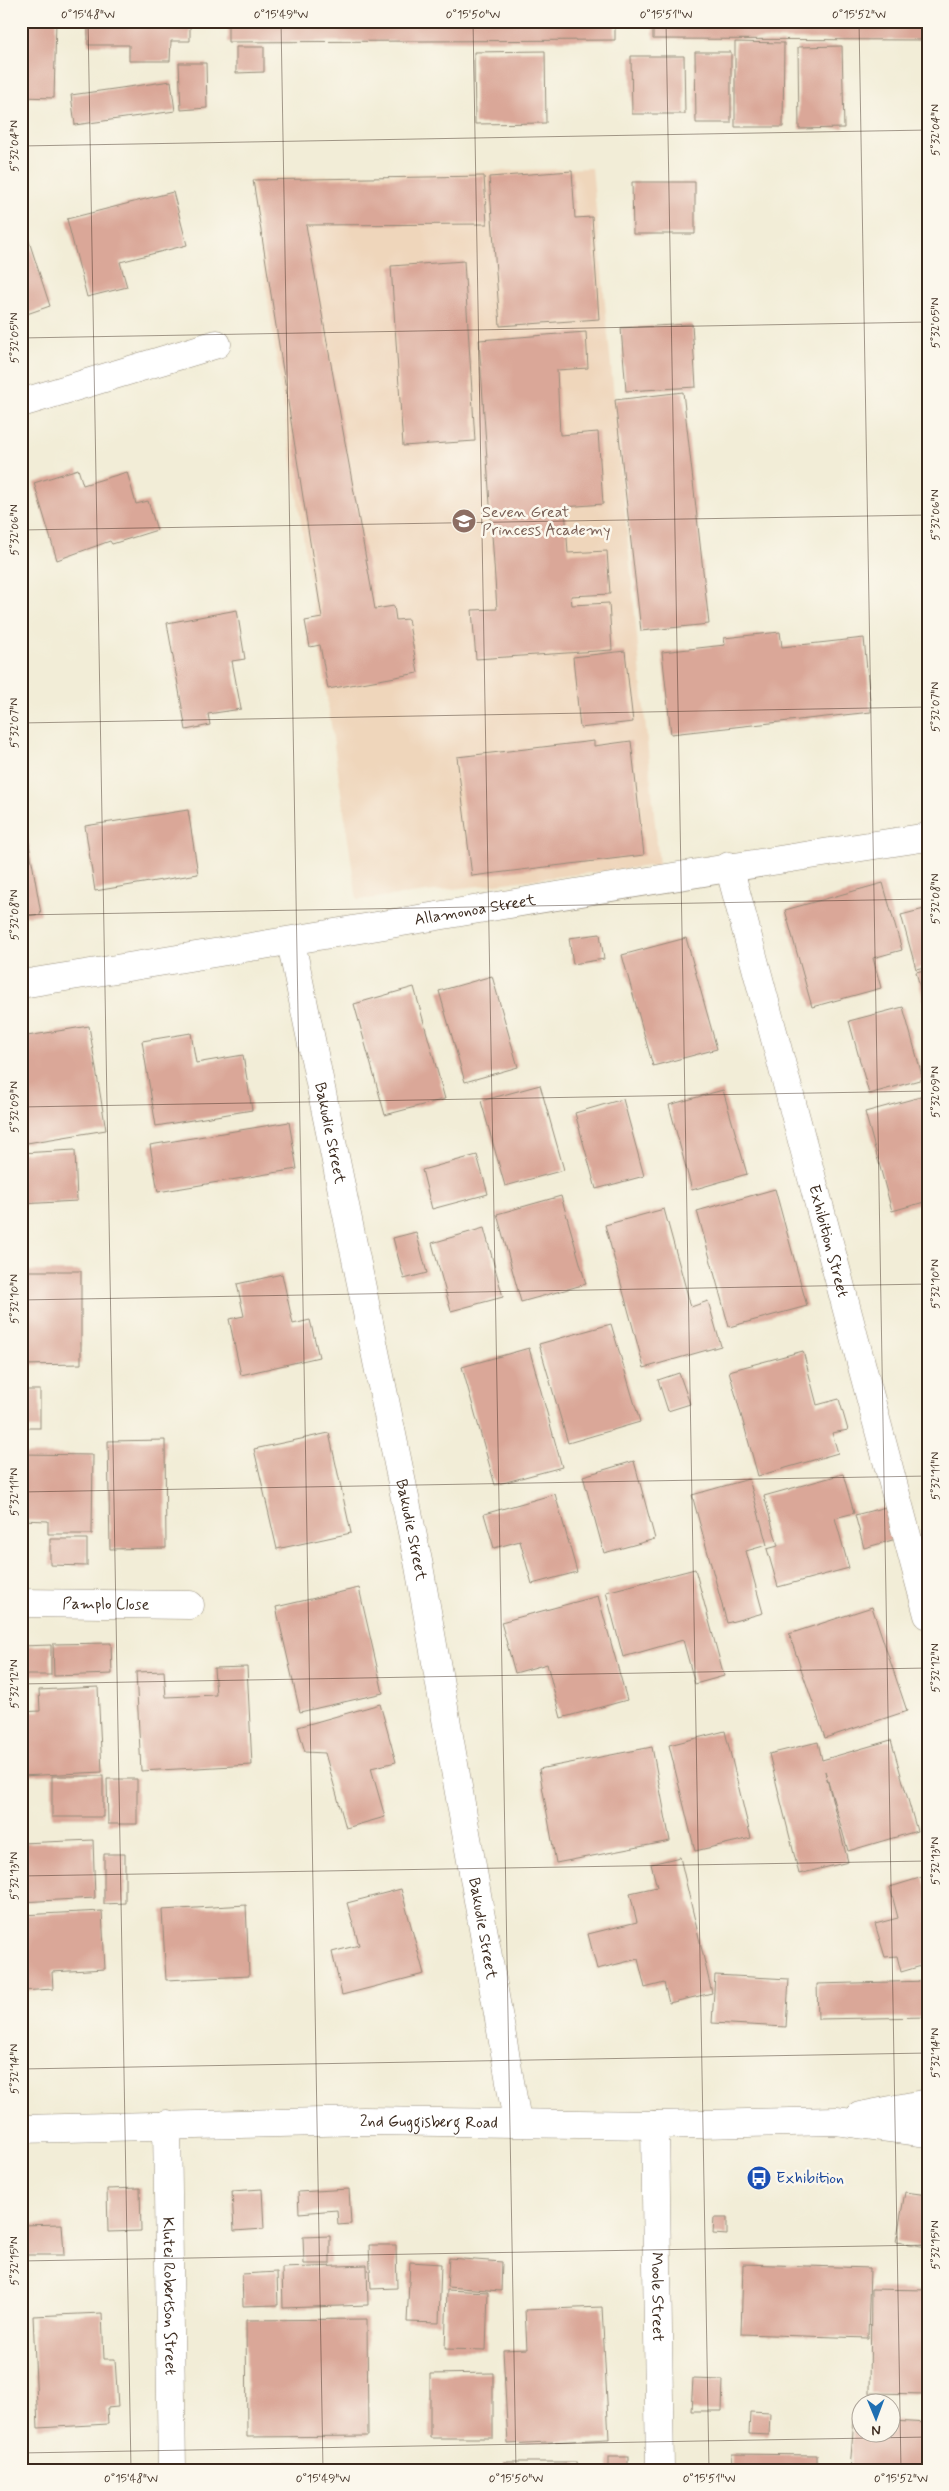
<svg xmlns="http://www.w3.org/2000/svg" width="949" height="2491" viewBox="0 0 949 2491" font-family="Mynerve,sans-serif">
<rect width="100%" height="100%" fill="#fbf7ec"/>
<filter id="ink" filterUnits="userSpaceOnUse"><feTurbulence type="fractalNoise" baseFrequency=".02" numOctaves="2"/><feDisplacementMap in="SourceGraphic" scale="10" xChannelSelector="R" yChannelSelector="G"/><feConvolveMatrix kernelMatrix="1 2 1 2 8 2 1 2 1" color-interpolation-filters="sRGB"/></filter>
<filter id="wash" filterUnits="userSpaceOnUse"><feTurbulence type="fractalNoise" baseFrequency=".0096" numOctaves="4" result="noise"/><feDisplacementMap in="SourceGraphic" scale="20" xChannelSelector="R" yChannelSelector="G"/><feGaussianBlur stdDeviation="1.12" result="paint"/><feColorMatrix in="noise" values="0 0 0 0 0 0 0 0 0 0 0 0 0 0 0 0 0 1.4 0 .05"/><feComposite in="paint" operator="in"/></filter>
<g filter="url(#wash)">
<rect width="100%" height="100%" fill="#f2edd7"/>
<polygon fill="#efd6bb" points="592,168 659,865 357,900 250,178"/>
<g id="blocks">
<g fill="#daa798">
<polygon points="21,21 56,21 54,98 21,97"/>
<polygon points="88,21 190,21 190,41 171,41 170,61 129,61 129,45 88,45"/>
<polygon points="228,21 615,21 615,40 228,42"/>
<polygon points="653,21 928,21 928,40 653,39"/>
<polygon points="735,42 784,43 783,127 735,127"/>
<polygon points="842,46 844,128 799,129 798,47"/>
<polygon points="236,47 264,47 264,72 236,73"/>
<polygon points="545,51 546,123 475,124 474,52"/>
<polygon points="695,52 731,52 731,123 696,123"/>
<polygon points="631,56 684,56 685,114 632,114"/>
<polygon points="179,63 206,63 207,108 181,110"/>
<polygon points="171,81 175,111 75,125 71,95"/>
<polygon points="572,171 575,218 592,217 599,319 500,326 489,177"/>
<polygon points="484,176 487,224 306,225 375,609 394,606 396,620 408,619 418,673 328,689 320,645 310,647 305,621 322,618 253,180"/>
<polygon points="632,182 695,182 695,234 633,234"/>
<polygon points="173,192 187,245 120,262 127,287 87,297 67,219"/>
<polygon points="26,232 50,306 21,316 21,233"/>
<polygon points="464,261 475,441 403,446 391,266"/>
<polygon points="692,324 696,387 626,391 621,328"/>
<polygon points="586,332 588,368 557,370 560,435 598,432 603,504 565,507 568,553 607,551 610,594 571,596 572,605 609,603 612,650 476,659 472,610 497,609 479,340"/>
<polygon points="683,392 709,624 641,631 615,400"/>
<polygon points="78,469 83,485 127,472 136,504 148,501 157,530 112,544 110,541 57,560 34,483"/>
<polygon points="237,610 245,659 232,661 241,709 208,714 210,725 186,730 167,623"/>
<polygon points="780,632 782,647 864,638 871,712 671,734 662,652 725,645 724,638"/>
<polygon points="625,651 633,722 580,728 573,657"/>
<polygon points="594,741 594,746 631,741 644,855 472,876 457,757"/>
<polygon points="188,810 198,874 95,891 85,826"/>
<polygon points="21,827 26,827 41,914 21,917"/>
<polygon points="883,883 902,950 873,958 881,988 812,1007 785,910"/>
<polygon points="928,908 928,966 916,969 901,915"/>
<polygon points="600,934 604,959 573,964 569,938"/>
<polygon points="686,938 717,1049 653,1066 622,955"/>
<polygon points="928,969 928,1013 927,1013 916,972"/>
<polygon points="492,976 518,1067 465,1082 439,991"/>
<polygon points="414,987 445,1099 385,1115 354,1004"/>
<polygon points="903,1007 923,1079 869,1094 849,1021"/>
<polygon points="89,1026 106,1130 21,1144 21,1037"/>
<polygon points="191,1033 196,1063 243,1055 252,1110 156,1126 142,1041"/>
<polygon points="540,1085 564,1170 505,1186 481,1101"/>
<polygon points="723,1090 747,1174 692,1190 669,1105"/>
<polygon points="924,1096 928,1109 928,1201 892,1211 865,1112"/>
<polygon points="623,1099 644,1176 596,1189 575,1113"/>
<polygon points="289,1122 297,1169 158,1192 150,1145"/>
<polygon points="75,1150 77,1201 21,1204 21,1153"/>
<polygon points="477,1155 488,1194 432,1209 422,1170"/>
<polygon points="775,1189 807,1306 729,1327 697,1211"/>
<polygon points="561,1196 586,1284 521,1302 497,1214"/>
<polygon points="664,1209 691,1307 708,1301 721,1346 644,1368 605,1225"/>
<polygon points="484,1228 503,1297 451,1311 432,1243"/>
<polygon points="416,1232 427,1273 404,1279 393,1238"/>
<polygon points="21,1271 81,1271 81,1364 21,1365"/>
<polygon points="282,1274 293,1324 310,1320 319,1357 241,1375 229,1319 244,1316 237,1284"/>
<polygon points="611,1324 640,1422 568,1443 539,1344"/>
<polygon points="529,1348 562,1467 495,1485 462,1367"/>
<polygon points="803,1351 817,1405 839,1399 848,1430 832,1433 838,1453 758,1476 729,1371"/>
<polygon points="679,1373 690,1404 668,1411 658,1380"/>
<rect x="21" y="1390" width="19" height="38"/>
<polygon points="329,1433 351,1533 277,1549 254,1449"/>
<polygon points="165,1440 166,1548 110,1549 108,1441"/>
<polygon points="21,1454 93,1455 92,1534 48,1534 48,1521 21,1520"/>
<polygon points="634,1461 655,1539 604,1553 583,1476"/>
<polygon points="843,1474 854,1513 835,1518 849,1568 778,1587 767,1549 778,1546 764,1496"/>
<polygon points="749,1479 767,1545 746,1551 763,1613 727,1623 692,1495"/>
<polygon points="555,1494 577,1572 532,1584 520,1541 494,1548 484,1514"/>
<polygon points="886,1507 896,1539 864,1548 855,1515"/>
<polygon points="50,1539 87,1539 87,1566 50,1565"/>
<polygon points="695,1569 724,1676 695,1684 683,1640 623,1657 606,1592"/>
<polygon points="359,1588 383,1693 300,1712 276,1607"/>
<polygon points="598,1596 627,1700 561,1718 547,1664 515,1673 501,1622"/>
<polygon points="872,1607 907,1711 825,1738 789,1634"/>
<polygon points="111,1643 112,1674 54,1676 53,1644"/>
<polygon points="51,1645 51,1675 21,1675 21,1646"/>
<polygon points="247,1667 252,1765 141,1771 136,1672 164,1671 166,1697 216,1695 214,1668"/>
<polygon points="98,1687 102,1772 21,1776 21,1712 40,1711 39,1690"/>
<polygon points="380,1704 396,1762 371,1768 385,1817 346,1828 325,1753 305,1752 298,1727"/>
<polygon points="725,1731 751,1838 695,1851 669,1745"/>
<polygon points="891,1740 917,1831 848,1851 825,1771 848,1862 799,1874 769,1754 818,1742 822,1760"/>
<polygon points="652,1747 670,1841 556,1863 539,1769"/>
<rect x="52" y="1776" width="51" height="41"/>
<polygon points="107,1779 137,1779 137,1824 108,1824"/>
<polygon points="93,1840 95,1898 21,1902 21,1843"/>
<polygon points="104,1854 125,1854 125,1903 104,1904"/>
<polygon points="680,1857 712,1993 669,2003 664,1983 645,1988 638,1959 597,1969 588,1934 637,1922 630,1893 657,1887 651,1864"/>
<polygon points="923,1877 928,1894 928,1964 901,1972 897,1956 885,1957 875,1924 898,1918 890,1887"/>
<polygon points="401,1889 424,1974 342,1995 332,1952 359,1945 347,1903"/>
<polygon points="246,1905 249,1976 166,1980 162,1910"/>
<polygon points="102,1911 105,1969 52,1972 53,1989 21,1991 21,1915"/>
<polygon points="715,1975 789,1979 786,2027 712,2023"/>
<polygon points="928,1981 928,2017 818,2019 817,1984"/>
<polygon points="140,2188 141,2231 108,2232 107,2189"/>
<polygon points="262,2189 264,2229 234,2231 232,2191"/>
<polygon points="349,2189 351,2224 338,2225 337,2210 299,2213 298,2192"/>
<polygon points="905,2192 928,2195 928,2247 896,2242"/>
<polygon points="714,2218 727,2218 727,2235 713,2234"/>
<polygon points="62,2224 64,2255 21,2255 21,2225"/>
<polygon points="330,2236 330,2264 304,2264 303,2237"/>
<polygon points="369,2245 396,2245 397,2288 371,2289"/>
<polygon points="449,2258 502,2262 501,2291 447,2287"/>
<polygon points="410,2262 441,2264 439,2323 407,2322"/>
<polygon points="743,2264 870,2268 868,2338 741,2334"/>
<polygon points="367,2265 368,2305 283,2308 282,2268"/>
<polygon points="277,2272 278,2305 243,2306 242,2274"/>
<polygon points="871,2289 928,2290 928,2394 870,2393"/>
<polygon points="447,2290 488,2292 486,2350 445,2349"/>
<polygon points="602,2307 609,2439 508,2444 503,2350 527,2349 525,2310"/>
<polygon points="102,2313 104,2359 115,2359 118,2407 107,2408 108,2424 38,2428 33,2316"/>
<polygon points="367,2319 368,2436 247,2437 246,2320"/>
<polygon points="493,2373 493,2438 430,2438 430,2374"/>
<polygon points="693,2379 723,2380 722,2411 691,2411"/>
<polygon points="750,2412 770,2413 769,2435 749,2434"/>
<polygon points="854,2418 862,2419 862,2434 892,2434 892,2421 928,2423 928,2470 850,2470"/>
<polygon points="732,2454 817,2455 817,2470 731,2470"/>
<rect x="609" y="2457" width="19" height="13"/>
<rect x="504" y="2462" width="73" height="8"/>
<polygon points="264,2465 349,2466 349,2470 264,2470"/>
</g>
</g>
</g>
<g filter="url(#ink)">
<use href="#blocks" fill-opacity="0" stroke="#968c7a" stroke-width="1"/>
<g fill="none" stroke-linecap="round" stroke-linejoin="round">
<defs>
<g id="street">
<polyline points="21,403 217,344"/>
<path id="s1" d="M729 866 928 1615"/>
<path id="s2" d="M291 942 419 1566 517 2121"/>
<path id="s3" d="M21 984C324 937 625 882 928 837"/>
<path id="s4" d="M21 1603 190 1605"/>
<path id="s5" d="M167 2124 172 2470"/>
<path id="s6" d="M655 2125 660 2470"/>
</g>
<g id="secondary">
<polyline points="860,2116 928,2103"/>
<path id="s7" d="M21 2129 364 2121 655 2125 836 2121 928 2133"/>
</g>
</defs>
<use href="#street" stroke="#968c7a" stroke-width="29"/>
<use href="#secondary" stroke="#968c7a" stroke-width="29"/>
<use href="#street" stroke="#fff" stroke-width="28"/>
<use href="#secondary" stroke="#fff" stroke-width="28"/>
</g>
</g>
<path fill="none" stroke="#3b2a1e" stroke-width="1" stroke-opacity="0.45" d="M88 21 131 2470M281 21 323 2470M473 21 516 2470M666 21 709 2470M859 21 901 2470M21 146 928 130M21 338 928 322M21 530 928 515M21 723 928 707M21 915 928 899M21 1107 928 1091M21 1300 928 1284M21 1492 928 1476M21 1684 928 1668M21 1876 928 1861M21 2069 928 2053M21 2261 928 2245M21 2453 928 2437"/>
<defs>
<symbol id="school-disc" viewBox="-11 -11 22 22"><circle r="9.5" fill="#8d6e63" stroke="#fbf7ec"/><path d="M0-5L7-2L0 1L-7-2ZM-4 1L0 2.5L4 1V4Q0 6-4 4Z" fill="#fff"/></symbol>
<symbol id="bus-disc" viewBox="-11 -11 22 22"><circle r="9.5" fill="#1a4fb4" stroke="#fbf7ec"/><path d="M-5-6H5V4H4V6H2V4H-2V6H-4V4H-5ZM-3.5-4V0h7V-4ZM-3.5 1.2v1.5H-2V1.2ZM2 1.2v1.5H3.5V1.2Z" fill="#fff"/></symbol>
</defs>
<g fill-rule="evenodd">
<use href="#school-disc" x="450" y="507" width="28" height="28"/>
<use href="#bus-disc" x="745" y="2164" width="28" height="28"/>
</g>
<g text-anchor="middle" dominant-baseline="central" stroke-width="5" stroke-linejoin="round" paint-order="stroke">
<g font-size="16" fill="#785e54" stroke="#fbf7ec" text-anchor="start">
<text x="482" y="512">Seven Great<tspan x="482" dy="18">Princess Academy</tspan></text>
</g>
<g font-size="16" fill="#3b2a1e" stroke="#fbf7ec">
<text stroke="none"><textPath href="#s3" startOffset="460">Allamonoa Street</textPath></text>
<text stroke="none"><textPath href="#s2" startOffset="195">Bakudie Street</textPath></text>
<text stroke="none"><textPath href="#s1" startOffset="388">Exhibition Street</textPath></text>
<text stroke="none"><textPath href="#s2" startOffset="600">Bakudie Street</textPath></text>
<text stroke="none"><textPath href="#s4" startOffset="85">Pamplo Close</textPath></text>
<text stroke="none"><textPath href="#s2" startOffset="1005">Bakudie Street</textPath></text>
<text stroke="none"><textPath href="#s7" startOffset="408">2nd Guggisberg Road</textPath></text>
<text stroke="none"><textPath href="#s5" startOffset="172">Klutei Robertson Street</textPath></text>
<text stroke="none"><textPath href="#s6" startOffset="172">Moole Street</textPath></text>
</g>
<g font-size="16" fill="#164399" stroke="#fbf7ec" text-anchor="start">
<text x="776" y="2178">Exhibition</text>
</g>
</g>
<rect width="949" height="2491" fill="none" stroke="#fbf7ec" stroke-width="55"/>
<g transform="translate(876 2418) rotate(179)"><circle r="24" fill="#fbf7ec" stroke="#aea59a"/>
<path d="M0-4L9 19L0 12L-9 19Z" fill="#1f6fb2"/>
<text y="-8" font-size="14" font-weight="bold" text-anchor="middle" fill="#3b2a1e">N</text>
</g>
<rect x="28" y="28" width="894" height="2436" fill="none" stroke="#3b2a1e" stroke-width="2"/>
<g font-size="12" text-anchor="middle" fill="#3b2a1e">
<text x="88" y="18">0°15'48"W</text>
<text x="281" y="18">0°15'49"W</text>
<text x="473" y="18">0°15'50"W</text>
<text x="666" y="18">0°15'51"W</text>
<text x="859" y="18">0°15'52"W</text>
<text transform="translate(935 130) rotate(-90)" y="4">5°32'04"N</text>
<text transform="translate(14 146) rotate(-90)" y="4">5°32'04"N</text>
<text transform="translate(935 323) rotate(-90)" y="4">5°32'05"N</text>
<text transform="translate(14 338) rotate(-90)" y="4">5°32'05"N</text>
<text transform="translate(935 515) rotate(-90)" y="4">5°32'06"N</text>
<text transform="translate(14 530) rotate(-90)" y="4">5°32'06"N</text>
<text transform="translate(935 707) rotate(-90)" y="4">5°32'07"N</text>
<text transform="translate(14 723) rotate(-90)" y="4">5°32'07"N</text>
<text transform="translate(935 899) rotate(-90)" y="4">5°32'08"N</text>
<text transform="translate(14 915) rotate(-90)" y="4">5°32'08"N</text>
<text transform="translate(935 1092) rotate(-90)" y="4">5°32'09"N</text>
<text transform="translate(14 1107) rotate(-90)" y="4">5°32'09"N</text>
<text transform="translate(935 1284) rotate(-90)" y="4">5°32'10"N</text>
<text transform="translate(14 1299) rotate(-90)" y="4">5°32'10"N</text>
<text transform="translate(935 1476) rotate(-90)" y="4">5°32'11"N</text>
<text transform="translate(14 1492) rotate(-90)" y="4">5°32'11"N</text>
<text transform="translate(935 1668) rotate(-90)" y="4">5°32'12"N</text>
<text transform="translate(14 1684) rotate(-90)" y="4">5°32'12"N</text>
<text transform="translate(935 1861) rotate(-90)" y="4">5°32'13"N</text>
<text transform="translate(14 1876) rotate(-90)" y="4">5°32'13"N</text>
<text transform="translate(935 2053) rotate(-90)" y="4">5°32'14"N</text>
<text transform="translate(14 2069) rotate(-90)" y="4">5°32'14"N</text>
<text transform="translate(935 2245) rotate(-90)" y="4">5°32'15"N</text>
<text transform="translate(14 2261) rotate(-90)" y="4">5°32'15"N</text>
<text x="131" y="2482">0°15'48"W</text>
<text x="323" y="2482">0°15'49"W</text>
<text x="516" y="2482">0°15'50"W</text>
<text x="709" y="2482">0°15'51"W</text>
<text x="901" y="2482">0°15'52"W</text>
</g>
</svg>
